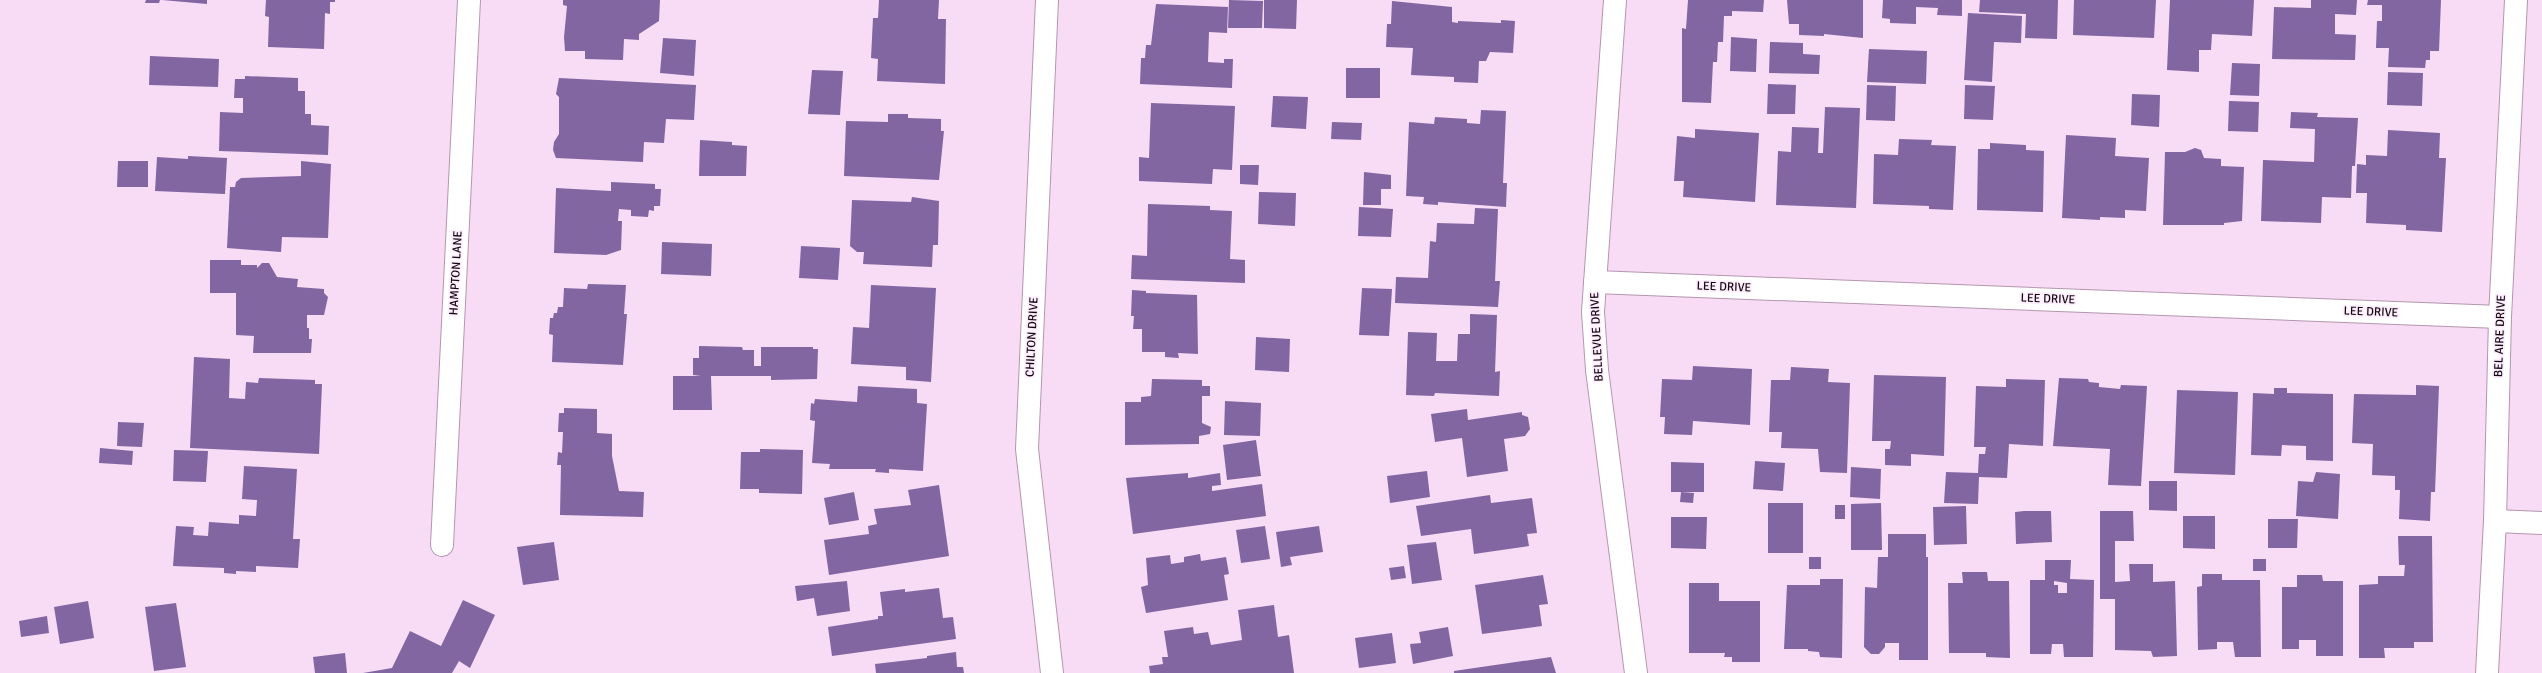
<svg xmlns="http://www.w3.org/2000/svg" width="2542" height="673" viewBox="0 0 2542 673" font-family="Signika,sans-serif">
<rect width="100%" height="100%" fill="#f8dbf5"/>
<g fill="#8266a2" fill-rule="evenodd">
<polygon points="146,0 160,0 159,3 145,3"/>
<polygon points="162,0 207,0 207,4"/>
<polygon points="266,0 335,0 335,2 330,2 330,14 325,13 324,49 268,47 269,17 265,16"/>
<polygon points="563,0 660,0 659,21 639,34 639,40 624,39 623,60 585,59 585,51 565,51 564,37 567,6 563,5"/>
<polygon points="879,0 939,0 938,19 946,19 945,84 877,81 878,59 871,58 873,18 878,18"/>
<polygon points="1229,0 1263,1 1262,28 1228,28"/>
<polygon points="1264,0 1297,0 1296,29 1264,28"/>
<polygon points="1688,0 1764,0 1763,12 1732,11 1732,16 1724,16 1723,42 1718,42 1717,62 1713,62 1711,103 1682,102 1682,28 1686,29"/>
<polygon points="1787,0 1863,0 1863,38 1824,34 1824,36 1799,35 1799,24 1789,24"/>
<polygon points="1883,0 1962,0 1962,16 1937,15 1938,8 1916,7 1916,24 1890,23 1890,19 1882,18"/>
<polygon points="1980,0 2058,0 2057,39 2025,38 2026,14 1979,12"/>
<polygon points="2074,0 2156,0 2154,38 2073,35"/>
<polygon points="2170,0 2254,0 2252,36 2212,34 2211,50 2199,50 2199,72 2167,70"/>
<polygon points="2311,0 2357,0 2356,15 2335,14 2335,34 2356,35 2355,60 2272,59 2274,7 2311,8"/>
<polygon points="2368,0 2441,0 2439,51 2430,51 2430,60 2426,60 2425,68 2388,67 2389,48 2376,48 2377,21 2382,21 2382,5 2367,5"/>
<polygon points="1392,1 1452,7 1452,22 1458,23 1458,21 1501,23 1501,20 1515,21 1513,53 1490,52 1486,61 1479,61 1478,83 1454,82 1454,77 1411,75 1413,48 1386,47 1387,24 1391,24"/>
<polygon points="1156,4 1228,7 1227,33 1209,32 1208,62 1224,63 1224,59 1233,59 1232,88 1140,84 1141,58 1145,58 1146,45 1151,45"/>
<polygon points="1968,13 2022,16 2021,43 1994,42 1992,82 1964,80"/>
<polygon points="1731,37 1757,39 1756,72 1730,71"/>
<polygon points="663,38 696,40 694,76 660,73"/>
<polygon points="1770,42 1803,43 1803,54 1820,55 1819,74 1769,73"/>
<polygon points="1869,49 1927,51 1926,84 1867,82"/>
<polygon points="150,56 219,59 218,87 149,85"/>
<polygon points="2232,63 2260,64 2259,96 2230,95"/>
<rect x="1346" y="68" width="34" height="30"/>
<polygon points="812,70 843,71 840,115 808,114"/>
<polygon points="2388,72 2423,73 2422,106 2387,105"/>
<polygon points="245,76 298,78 298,91 305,91 305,114 311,114 311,125 329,126 328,155 219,151 220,112 243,113 243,98 234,98 235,79 245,79"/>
<polygon points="559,78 696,85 694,120 666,119 664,143 644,142 643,162 556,158 553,150 554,142 559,134 559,97 556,94"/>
<polygon points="1768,84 1796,85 1795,114 1767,114"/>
<polygon points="1867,85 1896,86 1895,121 1866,120"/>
<polygon points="1965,85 1995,86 1993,120 1964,119"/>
<polygon points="2132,94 2160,95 2159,127 2131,125"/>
<polygon points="1273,96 1308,97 1306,129 1271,127"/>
<polygon points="2229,101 2259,102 2258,132 2228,131"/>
<polygon points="1151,103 1235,106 1232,170 1213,169 1212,184 1139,181 1139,157 1149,158"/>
<polygon points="1825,107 1860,108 1856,208 1776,205 1778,151 1791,152 1792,127 1819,128 1818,153 1823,153"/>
<polygon points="1481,110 1506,111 1503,183 1507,183 1506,207 1438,202 1438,205 1423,204 1424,197 1406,196 1409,122 1434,124 1435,117 1467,119 1467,123 1480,124"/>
<polygon points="2291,112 2318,113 2317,117 2358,118 2355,166 2352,166 2351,198 2322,197 2321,223 2261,221 2263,160 2314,162 2315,129 2290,128"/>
<polygon points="888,114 908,114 908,118 941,119 941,131 944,131 939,180 844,176 846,121 888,122"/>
<polygon points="1332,122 1362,123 1361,140 1331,139"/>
<polygon points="1695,129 1759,133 1755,202 1683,197 1684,181 1674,181 1677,136 1695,138"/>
<polygon points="2388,130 2440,133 2439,158 2446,158 2442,232 2406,230 2406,225 2366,223 2367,193 2356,193 2357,164 2366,165 2366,155 2387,156"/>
<polygon points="2066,135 2116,138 2115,156 2149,158 2146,211 2125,210 2125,218 2100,217 2100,220 2062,218"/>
<polygon points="1899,139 1932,140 1931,145 1956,146 1953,210 1929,209 1929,206 1873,204 1874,154 1898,155"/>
<polygon points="700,140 732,142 732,145 747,146 746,176 699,176"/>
<polygon points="1990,143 2026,145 2026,150 2044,151 2043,212 1977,210 1978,149 1990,149"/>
<polygon points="2195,148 2201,150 2204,158 2221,159 2221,166 2244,167 2242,221 2224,223 2224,225 2163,225 2165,152 2185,152"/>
<polygon points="188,156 227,158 225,194 155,191 157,157 188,159"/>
<polygon points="118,161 148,161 148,187 117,187"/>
<polygon points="301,161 331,164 328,238 282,237 281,252 227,248 230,187 235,187 236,182 241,178 301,176"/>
<polygon points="1240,165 1259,165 1258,185 1240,184"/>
<polygon points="1364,172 1391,175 1391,189 1381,189 1381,205 1363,205"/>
<polygon points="611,182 655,184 655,189 661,189 660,206 654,206 654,211 649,210 648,217 631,216 631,210 619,209 618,221 622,221 621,250 606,255 554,253 556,188 611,191"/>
<polygon points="1259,192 1296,193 1295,226 1258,224"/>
<polygon points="912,197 939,201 938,245 933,245 932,267 863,264 864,252 857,252 850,246 852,200 911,202"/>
<polygon points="1148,204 1210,206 1210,210 1232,211 1230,259 1245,260 1245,283 1131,279 1132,255 1147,256"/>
<polygon points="1359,207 1393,209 1391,237 1358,236"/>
<polygon points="1475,208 1498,209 1495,281 1500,281 1498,307 1395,303 1396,277 1428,278 1430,241 1436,242 1437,223 1474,224"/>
<polygon points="662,242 712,244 711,276 661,274"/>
<polygon points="801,246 840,248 838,280 799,278"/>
<polygon points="210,260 241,260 241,265 257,265 257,268 262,263 269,263 277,277 298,279 297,287 324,289 324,293 328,297 324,315 307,315 307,328 309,328 309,339 312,339 311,353 253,353 254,336 236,335 236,293 210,293"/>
<polygon points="588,284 626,285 624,314 627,314 623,365 552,362 553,335 549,334 550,318 553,318 554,313 557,313 558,307 563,307 564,288 587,289"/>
<polygon points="871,285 936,288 931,382 906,380 906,367 851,364 853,327 869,328"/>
<polygon points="1362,288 1392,289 1389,336 1359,335"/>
<polygon points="1132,290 1146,291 1146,293 1197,295 1198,354 1178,353 1179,358 1165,357 1165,352 1142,352 1142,329 1133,329 1134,316 1131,316"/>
<polygon points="1470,314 1497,315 1495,372 1500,371 1499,396 1435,393 1434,396 1406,395 1408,332 1437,333 1436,361 1457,361 1458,334 1470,334"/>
<polygon points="1256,337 1290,339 1289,372 1255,370"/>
<polygon points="699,346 742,347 743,350 754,350 754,366 761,366 761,347 813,347 813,349 818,349 817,379 771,380 771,376 711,376 712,410 673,410 673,376 701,376 693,375 693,358 699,358"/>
<polygon points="194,357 230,359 229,398 245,399 246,382 258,383 259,378 315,380 315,384 322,384 319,454 190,448"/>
<polygon points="1693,366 1752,369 1750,425 1693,421 1692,435 1664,434 1665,417 1660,417 1662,379 1692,380"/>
<polygon points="1791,367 1829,369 1828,382 1850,383 1847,473 1820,472 1818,449 1781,448 1782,432 1769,432 1771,380 1790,380"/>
<polygon points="1874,375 1946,377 1944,456 1911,454 1911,466 1885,465 1885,449 1890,449 1891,441 1872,441"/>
<polygon points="2059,378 2088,379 2089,382 2099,383 2099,387 2120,389 2121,385 2147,386 2141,486 2108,485 2110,449 2053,446"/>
<polygon points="1152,379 1202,380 1202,386 1210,386 1210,396 1202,396 1202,423 1211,427 1210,434 1199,436 1199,444 1125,445 1125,402 1141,402 1141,397 1151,396"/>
<polygon points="2006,379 2045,380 2043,446 2009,444 2007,478 1979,477 1978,504 1944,503 1946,472 1978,473 1979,454 1985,454 1986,447 1974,447 1976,386 2006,387"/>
<polygon points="2416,385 2439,386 2435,492 2431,492 2430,521 2399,519 2400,490 2395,490 2395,476 2372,475 2373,444 2352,443 2354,394 2416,395"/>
<polygon points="858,386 917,389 917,403 927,404 923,471 889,469 889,473 875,472 876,469 829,469 830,464 812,463 815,421 810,420 811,403 814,404 815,399 857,402"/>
<polygon points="2274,388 2287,388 2287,393 2333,394 2333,461 2306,460 2306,446 2282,445 2281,456 2251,455 2253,393 2274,394"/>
<polygon points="2177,390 2238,392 2235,475 2174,473"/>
<polygon points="1225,401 1261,403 1260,436 1224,435"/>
<polygon points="564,408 597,409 597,433 612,434 612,456 619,491 644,492 643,517 560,515 561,465 557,465 558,452 562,453 563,432 558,432 559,413 564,413"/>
<polygon points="1467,409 1468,420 1522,412 1522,415 1528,417 1530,429 1525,436 1504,439 1508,471 1467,477 1462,438 1435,442 1431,414"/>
<polygon points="118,422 144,423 142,447 117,446"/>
<polygon points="1256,440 1261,476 1227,480 1223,445"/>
<polygon points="100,448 133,451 132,465 99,463"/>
<polygon points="760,449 803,450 802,494 759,493 759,489 740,489 741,452 760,452"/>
<polygon points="174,450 208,451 206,482 173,481"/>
<polygon points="1755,461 1785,463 1783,491 1753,489"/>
<polygon points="1671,462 1704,463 1704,492 1671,492"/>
<polygon points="244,466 297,469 293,539 300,539 298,568 256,566 256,572 236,571 236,574 224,573 224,568 173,566 176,526 194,527 193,535 208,536 209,522 239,524 239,515 256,516 257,500 242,499"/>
<polygon points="1851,467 1881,469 1880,499 1850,497"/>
<polygon points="1427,471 1430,497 1390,503 1387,476"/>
<polygon points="2316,472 2340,474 2338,519 2296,516 2298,481 2313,482"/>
<polygon points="1188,473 1188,478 1220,473 1221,485 1212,486 1212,491 1262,484 1266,516 1133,534 1126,478"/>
<polygon points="2149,481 2177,481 2177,511 2149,510"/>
<polygon points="939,485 949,556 829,575 824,540 869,534 868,526 877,524 874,509 911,505 908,490"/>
<polygon points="854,492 859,520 829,525 824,498"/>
<polygon points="1681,492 1694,493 1693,503 1680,502"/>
<polygon points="1490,495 1491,503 1532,498 1537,533 1527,534 1529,546 1474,554 1471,529 1421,536 1416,506"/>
<rect x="1768" y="503" width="35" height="50"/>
<polygon points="1881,503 1882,550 1851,550 1851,504"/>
<rect x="1835" y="505" width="10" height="14"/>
<polygon points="1966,506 1967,544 1934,545 1933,507"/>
<polygon points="2024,511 2051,511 2052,542 2016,544 2015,512"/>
<polygon points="2100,511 2133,511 2134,541 2115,541 2115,582 2130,581 2129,564 2153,564 2153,582 2175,581 2177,656 2153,657 2151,651 2115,650 2115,599 2100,599"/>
<polygon points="2183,516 2215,516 2215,549 2183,548"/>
<polygon points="1671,517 1707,517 1706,549 1671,548"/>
<polygon points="2268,519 2298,519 2297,548 2268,548"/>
<polygon points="1265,526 1270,559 1241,563 1236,530"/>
<polygon points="1319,526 1323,552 1290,557 1292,565 1281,567 1276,532"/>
<polygon points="1888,534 1926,534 1926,557 1928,557 1928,660 1899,660 1899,643 1885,643 1885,647 1879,654 1871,654 1864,647 1865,587 1877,588 1878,557 1888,557"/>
<polygon points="2398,536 2432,536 2433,642 2414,642 2414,648 2384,648 2385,658 2359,658 2359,585 2378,584 2378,576 2404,576 2405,565 2399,565"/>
<polygon points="554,542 559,580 523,585 517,547"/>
<polygon points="1436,542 1442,580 1412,584 1407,545"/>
<polygon points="1200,554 1201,561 1226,557 1229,574 1224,575 1228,600 1146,613 1141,587 1148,585 1146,558 1170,555 1171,564 1184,562 1184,557"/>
<rect x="1809" y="557" width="12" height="12"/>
<rect x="2253" y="559" width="13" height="12"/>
<path d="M2045 560H2071L2070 579 2094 580 2093 657H2064L2063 644H2052L2051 654H2030V580H2045ZM2054 581 2067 583V593H2058V585H2054Z"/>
<polygon points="1404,566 1406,578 1391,580 1389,568"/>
<polygon points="1962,572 1987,572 1988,581 2009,581 2010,658 1986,657 1986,653 1949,653 1948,583 1963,583"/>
<polygon points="2202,574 2222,574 2222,580 2260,580 2261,657 2235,657 2233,642 2217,642 2217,649 2198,650 2197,587 2202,586"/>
<polygon points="1543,575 1548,604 1539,605 1542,626 1482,634 1475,585"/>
<polygon points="2297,575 2322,575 2323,581 2343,581 2343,656 2316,656 2316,640 2299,640 2299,649 2282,649 2282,587 2297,587"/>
<polygon points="1820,579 1843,579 1842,658 1820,657 1819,652 1808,651 1808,649 1784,649 1787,585 1820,585"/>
<polygon points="847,581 850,611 817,616 814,598 797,601 795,586"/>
<polygon points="1689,583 1719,583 1719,601 1760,601 1760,662 1732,662 1732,657 1724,657 1725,653 1689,653"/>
<polygon points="939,588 943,618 953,617 956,639 832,656 828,627 878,619 878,616 883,616 880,592 905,589 905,592"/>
<polygon points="463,600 495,615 470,668 459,661 452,673 363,673 392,668 410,631 441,646"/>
<polygon points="88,601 94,638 60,644 54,607"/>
<polygon points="176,603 186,667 154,671 145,607"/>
<polygon points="1274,605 1278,637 1289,635 1294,673 1150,673 1149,666 1163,664 1162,657 1168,657 1164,631 1193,627 1194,634 1208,632 1211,645 1242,640 1238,610"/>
<polygon points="47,616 49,633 21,637 19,621"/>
<polygon points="1448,627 1453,656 1413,664 1410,644 1421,643 1419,632"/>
<polygon points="1392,633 1396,663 1359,668 1355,638"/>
<polygon points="956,652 957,667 963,667 964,673 876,673 875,664 927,658 927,656"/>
<polygon points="345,653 347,673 315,673 313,657"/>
<polygon points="1551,657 1556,673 1454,673 1454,671"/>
</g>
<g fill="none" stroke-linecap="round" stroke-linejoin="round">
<defs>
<g id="minor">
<polyline points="1047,0 1027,449 1052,673"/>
<polyline points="1615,0 1593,312 1597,370 1636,673"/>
<polyline points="1595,282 2500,317"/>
<polyline points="2495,521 2542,523"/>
<polyline points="442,545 469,0"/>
<polyline points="2487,673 2495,521 2500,317 2516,0"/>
</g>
</defs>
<use href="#minor" stroke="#b397af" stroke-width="24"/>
<use href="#minor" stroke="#fff" stroke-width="22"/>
</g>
<g text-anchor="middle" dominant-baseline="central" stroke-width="3.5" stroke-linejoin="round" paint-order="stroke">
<g font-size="12" fill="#120811" stroke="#feedfc">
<text transform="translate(456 273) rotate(-87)">HAMPTON LANE</text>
<text transform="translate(1724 287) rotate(2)">LEE DRIVE</text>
<text transform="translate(2048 299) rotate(2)">LEE DRIVE</text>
<text transform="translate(2371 312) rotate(2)">LEE DRIVE</text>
<text transform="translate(2500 336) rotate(-88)">BEL AIRE DRIVE</text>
<text transform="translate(1032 337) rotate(-87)">CHILTON DRIVE</text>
<text transform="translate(1597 337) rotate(-93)">BELLEVUE DRIVE</text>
</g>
</g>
</svg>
